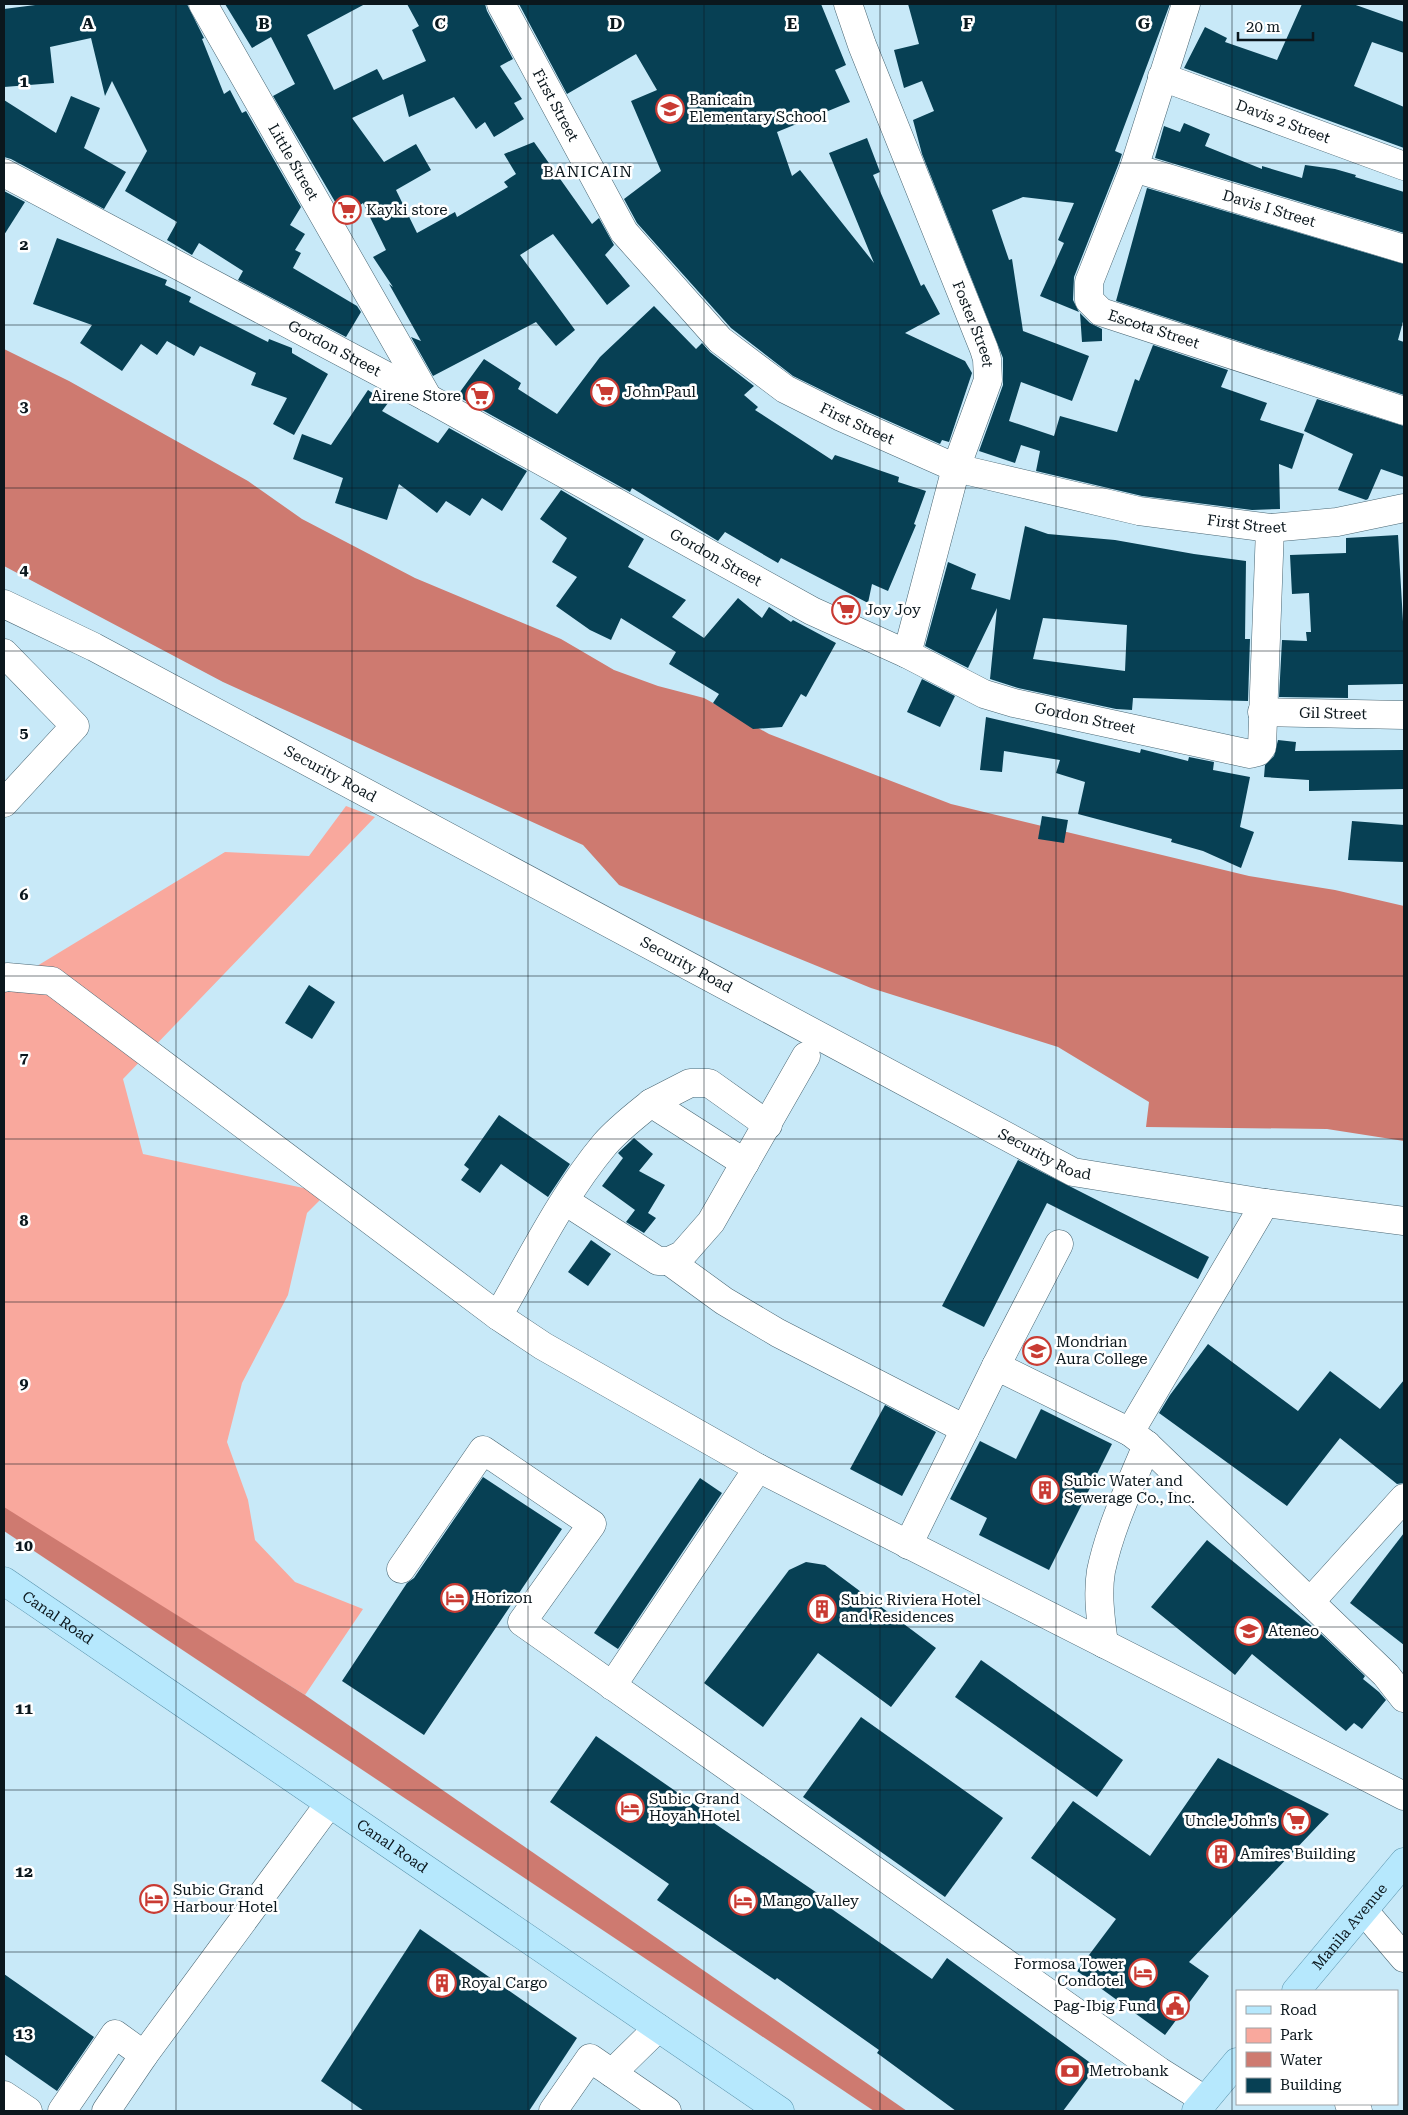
<svg xmlns="http://www.w3.org/2000/svg" width="1408" height="2115" viewBox="0 0 1408 2115" font-family="'Roboto Serif',serif">
<rect width="100%" height="100%" fill="#c8e9f8"/>
<polygon fill="#f9a89d" points="346,806 375,817 123,1079 143,1154 327,1193 307,1213 288,1295 242,1383 227,1442 248,1500 255,1540 295,1582 363,1609 305,1695 4,1509 4,986 225,852 309,856"/>
<g fill="#ce7a70">
<polygon points="4,349 69,381 248,481 302,519 415,578 561,639 614,670 658,686 704,698 769,734 951,804 1249,876 1335,890 1404,906 1404,1141 1327,1129 1146,1127 1149,1102 1058,1047 871,988 619,885 583,845 223,682 4,566"/>
<polygon points="4,1507 305,1695 907,2111 874,2111 4,1531"/>
</g>
<g fill="#074054" fill-rule="evenodd">
<polygon points="43,4 187,4 204,38 202,39 224,94 230,90 242,113 246,111 301,207 290,225 305,234 295,250 301,253 293,268 357,306 361,312 346,337 238,280 243,271 199,243 192,255 167,240 177,222 125,191 147,151 112,81 105,96 91,38 50,47 54,83 4,87 4,9"/>
<polygon points="225,4 365,4 307,35 334,90 377,69 383,80 426,61 412,30 419,26 407,4 485,4 487,11 513,59 500,66 522,99 514,103 524,119 494,137 485,122 476,129 454,97 409,117 403,94 352,118 384,162 416,144 431,170 396,190 417,233 455,212 457,217 508,187 504,182 516,174 504,154 534,142 592,224 599,218 614,245 605,255 630,286 607,305 553,234 520,255 575,330 556,346 536,322 433,376 411,337 421,341 389,284 393,287 373,257 386,250 363,203 344,217 273,96 295,84 271,37 252,48"/>
<polygon points="519,4 821,4 846,65 835,70 850,102 777,132 792,176 800,170 874,263 829,153 867,138 880,172 873,175 921,286 924,284 940,314 905,333 965,361 972,373 949,442 942,440 940,444 848,403 793,376 731,328 637,223 624,199 661,171 631,101 657,90 636,54 567,94"/>
<polygon points="908,4 1170,4 1115,151 1122,154 1119,163 1074,277 1073,300 1079,312 1040,296 1064,243 1058,240 1074,203 1023,197 992,210 1009,260 1012,259 1023,331 1089,356 1072,401 1021,382 1009,421 1054,436 1060,416 1117,432 1135,379 1139,381 1153,345 1228,370 1221,387 1267,403 1260,420 1304,434 1292,469 1279,464 1280,509 1252,510 1142,496 1036,471 1040,451 1021,445 1015,463 979,451 1003,385 1003,358 922,154 913,120 934,111 922,81 904,88 894,50 919,44"/>
<polygon points="1302,4 1353,4 1404,22 1404,53 1372,42 1354,86 1404,107 1404,148 1184,68 1205,27 1227,38 1225,42 1277,60"/>
<polygon points="71,96 100,108 84,148 126,172 104,209 11,159 4,157 4,100 56,133"/>
<polygon points="1184,123 1210,134 1205,146 1262,169 1262,166 1302,178 1305,165 1335,169 1356,175 1355,177 1404,192 1404,233 1155,158 1164,126 1180,132"/>
<polygon points="1147,188 1404,264 1404,318 1398,340 1404,342 1404,395 1116,301"/>
<polygon points="4,191 25,202 4,235"/>
<polygon points="57,238 167,280 165,285 191,297 189,302 268,342 269,339 292,348 292,353 328,374 294,435 273,424 287,398 251,385 256,373 200,346 194,356 167,341 157,355 141,344 122,371 80,343 92,325 33,304"/>
<polygon points="654,306 696,349 702,343 710,352 754,386 744,395 758,407 755,410 832,460 835,455 899,477 898,482 926,491 914,524 916,525 888,591 872,584 868,603 781,558 778,563 725,532 718,541 632,488 630,492 457,396 484,359 521,383 518,389 557,414 600,357"/>
<polygon points="1080,313 1090,323 1102,329 1102,341 1082,342"/>
<polygon points="368,390 388,403 382,411 438,443 449,428 527,471 502,511 482,498 470,516 446,501 437,513 399,484 387,520 335,503 343,478 293,459 302,434 331,445"/>
<polygon points="1317,399 1404,426 1404,477 1381,469 1368,499 1366,500 1338,490 1353,454 1304,431"/>
<polygon points="561,490 644,539 628,567 686,600 672,617 704,638 738,598 762,618 769,607 791,622 793,620 836,643 806,697 801,694 782,727 753,729 713,703 719,694 669,664 676,652 621,618 611,640 590,630 556,606 577,577 552,562 567,538 540,519"/>
<path d="M1025 526 1048 534 1115 540 1194 554 1246 561 1245 639H1250L1248 701 1133 698 1132 710 1116 709 1018 688 990 679 997 608 968 668 925 646 948 562 976 574 971 589 1010 600ZM1043 618 1127 625 1125 671 1033 659Z"/>
<polygon points="1398,535 1404,639 1404,684 1348,685 1348,698 1279,697 1282,640 1307,641 1306,632 1311,632 1309,593 1292,594 1290,555 1346,553 1346,538"/>
<polygon points="922,679 955,696 940,727 907,712"/>
<polygon points="986,717 1140,753 1141,749 1188,761 1189,757 1214,762 1213,770 1250,777 1240,827 1254,832 1241,868 1203,851 1171,842 1172,839 1078,814 1085,782 1056,773 1060,760 1004,751 1002,772 980,770"/>
<polygon points="1278,740 1296,742 1295,751 1404,750 1404,789 1309,791 1309,780 1264,777 1265,765 1274,756"/>
<polygon points="1042,816 1068,820 1064,843 1038,839"/>
<polygon points="1352,821 1404,825 1404,862 1348,860"/>
<polygon points="309,985 335,1002 312,1039 285,1023"/>
<polygon points="499,1115 570,1164 548,1197 501,1164 480,1193 461,1180 469,1169 464,1165"/>
<polygon points="634,1138 653,1154 639,1171 665,1185 648,1213 656,1218 644,1233 626,1222 635,1210 602,1186 623,1158 618,1153"/>
<polygon points="1018,1160 1209,1257 1198,1279 1047,1203 984,1327 942,1306"/>
<polygon points="591,1240 611,1254 588,1286 568,1272"/>
<polygon points="1208,1344 1298,1411 1330,1371 1380,1409 1404,1380 1404,1483 1397,1484 1340,1438 1287,1506 1159,1413 1170,1395"/>
<polygon points="885,1405 936,1432 902,1496 850,1469"/>
<polygon points="1041,1409 1112,1444 1049,1570 979,1535 987,1518 950,1499 980,1441 1016,1459"/>
<polygon points="483,1477 562,1529 424,1735 342,1681 407,1583 414,1578"/>
<polygon points="700,1478 722,1493 618,1649 594,1633"/>
<polygon points="1404,1533 1404,1645 1350,1603"/>
<polygon points="1207,1540 1319,1632 1365,1676 1363,1679 1379,1692 1386,1700 1362,1729 1354,1723 1346,1731 1252,1654 1235,1675 1151,1607"/>
<polygon points="806,1562 825,1565 936,1648 891,1707 818,1653 763,1727 704,1683 789,1570"/>
<polygon points="981,1660 1123,1760 1097,1797 955,1697"/>
<polygon points="861,1717 1003,1818 945,1897 803,1797"/>
<polygon points="596,1736 710,1815 708,1819 829,1901 826,1905 932,1979 947,1958 1096,2067 1063,2111 956,2111 877,2053 879,2050 777,1978 775,1980 657,1900 669,1884 550,1802"/>
<polygon points="1218,1758 1329,1814 1189,1962 1209,1976 1165,2035 1077,1971 1116,1919 1031,1858 1073,1801 1150,1856"/>
<polygon points="420,1929 577,2038 529,2111 364,2111 321,2081"/>
<polygon points="4,1974 94,2037 57,2091 4,2054"/>
</g>
<g fill="none" stroke-linecap="round" stroke-linejoin="round">
<defs>
<g id="minor">
<path id="s1" d="M203 4 428 398"/>
<path id="s2" d="M501 4 624 232 720 340 785 389 841 417 956 468 1139 511 1270 528 1337 522 1404 508"/>
<path id="s3" d="M848 4 862 45 984 349 987 359 988 380 956 468 907 654"/>
<path id="s4" d="M1186 4 1134 168 1089 282V300L1101 312 1404 411"/>
<path id="s5" d="M1162 77 1404 166"/>
<path id="s6" d="M1134 168 1404 249"/>
<path id="s7" d="M4 173 428 398 812 611 907 654 984 694 1014 703 1250 754 1258 752 1262 747 1270 528"/>
<path id="s8" d="M4 604 94 647 1073 1172 1265 1203 1404 1221"/>
<polyline points="4,653 75,726 4,803"/>
<path id="s9" d="M1262 712 1404 715"/>
<polyline points="4,978 7,977 52,981 498,1316"/>
<polyline points="651,1103 690,1083 709,1083 768,1125"/>
<path d="M745 1163 651 1103C635 1116 619 1128 605 1144 563 1194 531 1259 498 1316L543 1346 758 1468 1404 1796"/>
<polyline points="565,1201 658,1261 669,1261 682,1255 711,1222 806,1056"/>
<polyline points="669,1261 724,1301 778,1333 965,1429"/>
<polyline points="996,1366 1059,1244"/>
<polyline points="1130,1432 1265,1203"/>
<polyline points="908,1545 996,1366 1130,1432 1147,1445 1386,1675 1404,1698"/>
<polyline points="401,1569 483,1450 592,1524 522,1622 1159,2071 1205,2100"/>
<polyline points="1310,1602 1404,1498"/>
<path d="M1104 1644C1101 1621 1097 1595 1101 1571 1110 1528 1130 1486 1147 1445"/>
<polyline points="612,1686 758,1468"/>
<polyline points="1364,1911 1404,1958"/>
<polyline points="612,2073 658,2028"/>
<polyline points="4,2095 28,2111"/>
<polyline points="1349,2104 1358,2111"/>
<polyline points="62,2111 115,2034 144,2055"/>
<polyline points="106,2111 144,2055 329,1804"/>
<polyline points="553,2111 590,2058 667,2111"/>
</g>
<g id="major">
<path id="s10" d="M4 1581 780 2111"/>
<path id="s11" d="M1296 1991 1404 1862"/>
<polyline points="1196,2111 1237,2062"/>
</g>
</defs>
<use href="#minor" stroke="#496673" stroke-width="29"/>
<use href="#major" stroke="#5b94ad" stroke-width="29"/>
<use href="#minor" stroke="#fff" stroke-width="28"/>
<use href="#major" stroke="#b6e8fd" stroke-width="28"/>
</g>
<path fill="none" stroke="#0b171d" stroke-width="1" stroke-opacity="0.55" d="M176 4V2111M352 4V2111M528 4V2111M704 4V2111M880 4V2111M1056 4V2111M1232 4V2111M4 163H1404M4 325H1404M4 488H1404M4 651H1404M4 813H1404M4 976H1404M4 1139H1404M4 1302H1404M4 1464H1404M4 1627H1404M4 1790H1404M4 1952H1404"/>
<defs>
<symbol id="school-ring" viewBox="-11 -11 22 22"><circle r="9.5" fill="#fff" stroke="#c93b33" stroke-width="1.5"/><path d="M0-5L7-2L0 1L-7-2ZM-4 1L0 2.5L4 1V4Q0 6-4 4Z" fill="#c93b33"/></symbol>
<symbol id="supermarket-ring" viewBox="-11 -11 22 22"><circle r="9.5" fill="#fff" stroke="#c93b33" stroke-width="1.5"/><path d="M-6-5.5h2.5l.6 2H6L4.5 2H-2.5L-4.4-4H-6ZM-1.5 3.2a1.3 1.3 0 1 0 .1 0ZM3 3.2a1.3 1.3 0 1 0 .1 0Z" fill="#c93b33"/></symbol>
<symbol id="university-ring" viewBox="-11 -11 22 22"><circle r="9.5" fill="#fff" stroke="#c93b33" stroke-width="1.5"/><path d="M0-5L7-2L0 1L-7-2ZM-4 1L0 2.5L4 1V4Q0 6-4 4Z" fill="#c93b33"/></symbol>
<symbol id="building-ring" viewBox="-11 -11 22 22"><circle r="9.5" fill="#fff" stroke="#c93b33" stroke-width="1.5"/><path d="M-4-6H4V6H1V3H-1V6H-4ZM-2.5-4.3h1.7v1.8h-1.7ZM.8-4.3h1.7v1.8H.8ZM-2.5-1h1.7V.8h-1.7ZM.8-1h1.7V.8H.8Z" fill="#c93b33"/></symbol>
<symbol id="hotel-ring" viewBox="-11 -11 22 22"><circle r="9.5" fill="#fff" stroke="#c93b33" stroke-width="1.5"/><path d="M-6-4.5h1.5V1H6V5H4.5V3h-9V5H-6ZM-4 0a1.8 1.8 0 1 1 3.6 0ZM.5 0V-2.5h3Q6-2.5 6 0Z" fill="#c93b33"/></symbol>
<symbol id="civic-ring" viewBox="-11 -11 22 22"><circle r="9.5" fill="#fff" stroke="#c93b33" stroke-width="1.5"/><path d="M-.6-6.5H3V-4.5H.6V-3L4-1V1h2V6H-6V1h2V-1L-.6-3ZM-1.2 2.5V6h2.4V2.5Z" fill="#c93b33"/></symbol>
<symbol id="bank-ring" viewBox="-11 -11 22 22"><circle r="9.5" fill="#fff" stroke="#c93b33" stroke-width="1.5"/><path d="M-6-4H6V4H-6ZM0-2.3a2.3 2.3 0 1 0 0 4.6a2.3 2.3 0 1 0 0-4.6Z" fill="#c93b33"/></symbol>
</defs>
<g fill-rule="evenodd">
<use href="#school-ring" x="654" y="93" width="32" height="32"/>
<use href="#supermarket-ring" x="331" y="194" width="32" height="32"/>
<use href="#supermarket-ring" x="589" y="376" width="32" height="32"/>
<use href="#supermarket-ring" x="464" y="380" width="32" height="32"/>
<use href="#supermarket-ring" x="830" y="594" width="32" height="32"/>
<use href="#university-ring" x="1021" y="1335" width="32" height="32"/>
<use href="#building-ring" x="1029" y="1474" width="32" height="32"/>
<use href="#hotel-ring" x="439" y="1582" width="32" height="32"/>
<use href="#building-ring" x="806" y="1593" width="32" height="32"/>
<use href="#school-ring" x="1233" y="1615" width="32" height="32"/>
<use href="#hotel-ring" x="614" y="1792" width="32" height="32"/>
<use href="#supermarket-ring" x="1280" y="1805" width="32" height="32"/>
<use href="#building-ring" x="1205" y="1838" width="32" height="32"/>
<use href="#hotel-ring" x="138" y="1883" width="32" height="32"/>
<use href="#hotel-ring" x="727" y="1885" width="32" height="32"/>
<use href="#hotel-ring" x="1127" y="1957" width="32" height="32"/>
<use href="#building-ring" x="426" y="1967" width="32" height="32"/>
<use href="#civic-ring" x="1159" y="1990" width="32" height="32"/>
<use href="#bank-ring" x="1054" y="2055" width="32" height="32"/>
</g>
<g text-anchor="middle" dominant-baseline="central" stroke-width="5" stroke-linejoin="round" paint-order="stroke">
<g font-size="15" fill="#0b171d" stroke="#fff" text-anchor="start">
<text x="689" y="100">Banicain<tspan x="689" dy="17">Elementary School</tspan></text>
<text x="366" y="210">Kayki store</text>
<text x="624" y="392">John Paul</text>
<text x="461" y="396" text-anchor="end">Airene Store</text>
<text x="865" y="610">Joy Joy</text>
<text x="1056" y="1342">Mondrian<tspan x="1056" dy="17">Aura College</tspan></text>
<text x="1064" y="1481">Subic Water and<tspan x="1064" dy="17">Sewerage Co., Inc.</tspan></text>
<text x="474" y="1598">Horizon</text>
<text x="841" y="1600">Subic Riviera Hotel<tspan x="841" dy="17">and Residences</tspan></text>
<text x="1268" y="1631">Ateneo</text>
<text x="649" y="1799">Subic Grand<tspan x="649" dy="17">Hoyah Hotel</tspan></text>
<text x="1277" y="1821" text-anchor="end">Uncle John's</text>
<text x="1240" y="1854">Amires Building</text>
<text x="173" y="1890">Subic Grand<tspan x="173" dy="17">Harbour Hotel</tspan></text>
<text x="762" y="1901">Mango Valley</text>
<text x="1124" y="1964" text-anchor="end">Formosa Tower<tspan x="1124" dy="17">Condotel</tspan></text>
<text x="461" y="1983">Royal Cargo</text>
<text x="1156" y="2006" text-anchor="end">Pag-Ibig Fund</text>
<text x="1089" y="2071">Metrobank</text>
</g>
<g font-size="15" fill="#0b171d" stroke="#fff">
<text stroke="none"><textPath href="#s2" startOffset="115">First Street</textPath></text>
<text stroke="none"><textPath href="#s5" startOffset="129">Davis 2 Street</textPath></text>
<text stroke="none"><textPath href="#s1" startOffset="182">Little Street</textPath></text>
<text stroke="none"><textPath href="#s6" startOffset="141">Davis I Street</textPath></text>
<text stroke="none"><textPath href="#s3" startOffset="344">Foster Street</textPath></text>
<text stroke="none"><textPath href="#s4" startOffset="385">Escota Street</textPath></text>
<text stroke="none"><textPath href="#s7" startOffset="374">Gordon Street</textPath></text>
<text stroke="none"><textPath href="#s2" startOffset="565">First Street</textPath></text>
<text stroke="none"><textPath href="#s2" startOffset="970">First Street</textPath></text>
<text stroke="none"><textPath href="#s7" startOffset="809">Gordon Street</textPath></text>
<text stroke="none"><textPath href="#s9" startOffset="71">Gil Street</textPath></text>
<text stroke="none"><textPath href="#s7" startOffset="1214">Gordon Street</textPath></text>
<text stroke="none"><textPath href="#s8" startOffset="368">Security Road</textPath></text>
<text stroke="none"><textPath href="#s8" startOffset="772">Security Road</textPath></text>
<text stroke="none"><textPath href="#s8" startOffset="1178">Security Road</textPath></text>
<text stroke="none"><textPath href="#s10" startOffset="65">Canal Road</textPath></text>
<text stroke="none"><textPath href="#s10" startOffset="470">Canal Road</textPath></text>
<text stroke="none"><textPath href="#s11" startOffset="84">Manila Avenue</textPath></text>
</g>
<g font-size="16" letter-spacing="1" fill="#0b171d" stroke="#fff">
<text x="588" y="171">BANICAIN</text>
</g>
</g>
<g font-size="16" text-anchor="middle" font-weight="bold" fill="#0b171d" stroke="#fff" stroke-width="5" stroke-linejoin="round" paint-order="stroke">
<text x="88" y="29">A</text>
<text x="264" y="29">B</text>
<text x="440" y="29">C</text>
<text x="616" y="29">D</text>
<text x="792" y="29">E</text>
<text x="968" y="29">F</text>
<text x="1144" y="29">G</text>
<text x="24" y="87">1</text>
<text x="24" y="250">2</text>
<text x="24" y="412">3</text>
<text x="24" y="575">4</text>
<text x="24" y="738">5</text>
<text x="24" y="900">6</text>
<text x="24" y="1063">7</text>
<text x="24" y="1226">8</text>
<text x="24" y="1389">9</text>
<text x="24" y="1551">10</text>
<text x="24" y="1714">11</text>
<text x="24" y="1877">12</text>
<text x="24" y="2039">13</text>
</g>
<rect width="1408" height="2115" fill="none" stroke="#0b171d" stroke-width="10"/>
<rect x="1236" y="1990" width="162" height="115" fill="#ffffff" stroke="#9da2a5"/>
<rect x="1246" y="2006" width="25" height="8" fill="#b6e8fd" stroke="#9da2a5"/>
<text x="1280" y="2015" font-size="15" fill="#0b171d">Road</text>
<rect x="1246" y="2028" width="25" height="15" fill="#f9a89d" stroke="#9da2a5"/>
<text x="1280" y="2040" font-size="15" fill="#0b171d">Park</text>
<rect x="1246" y="2052" width="25" height="15" fill="#ce7a70" stroke="#9da2a5"/>
<text x="1280" y="2065" font-size="15" fill="#0b171d">Water</text>
<rect x="1246" y="2078" width="25" height="15" fill="#074054" stroke="#9da2a5"/>
<text x="1280" y="2090" font-size="15" fill="#0b171d">Building</text>
<path d="M1238 32v8h75v-8" fill="none" stroke="#0b171d" stroke-width="2.5"/>
<text x="1246" y="32" font-size="15" fill="#0b171d" stroke="#ffffff" stroke-width="4" paint-order="stroke">20 m</text>
</svg>
